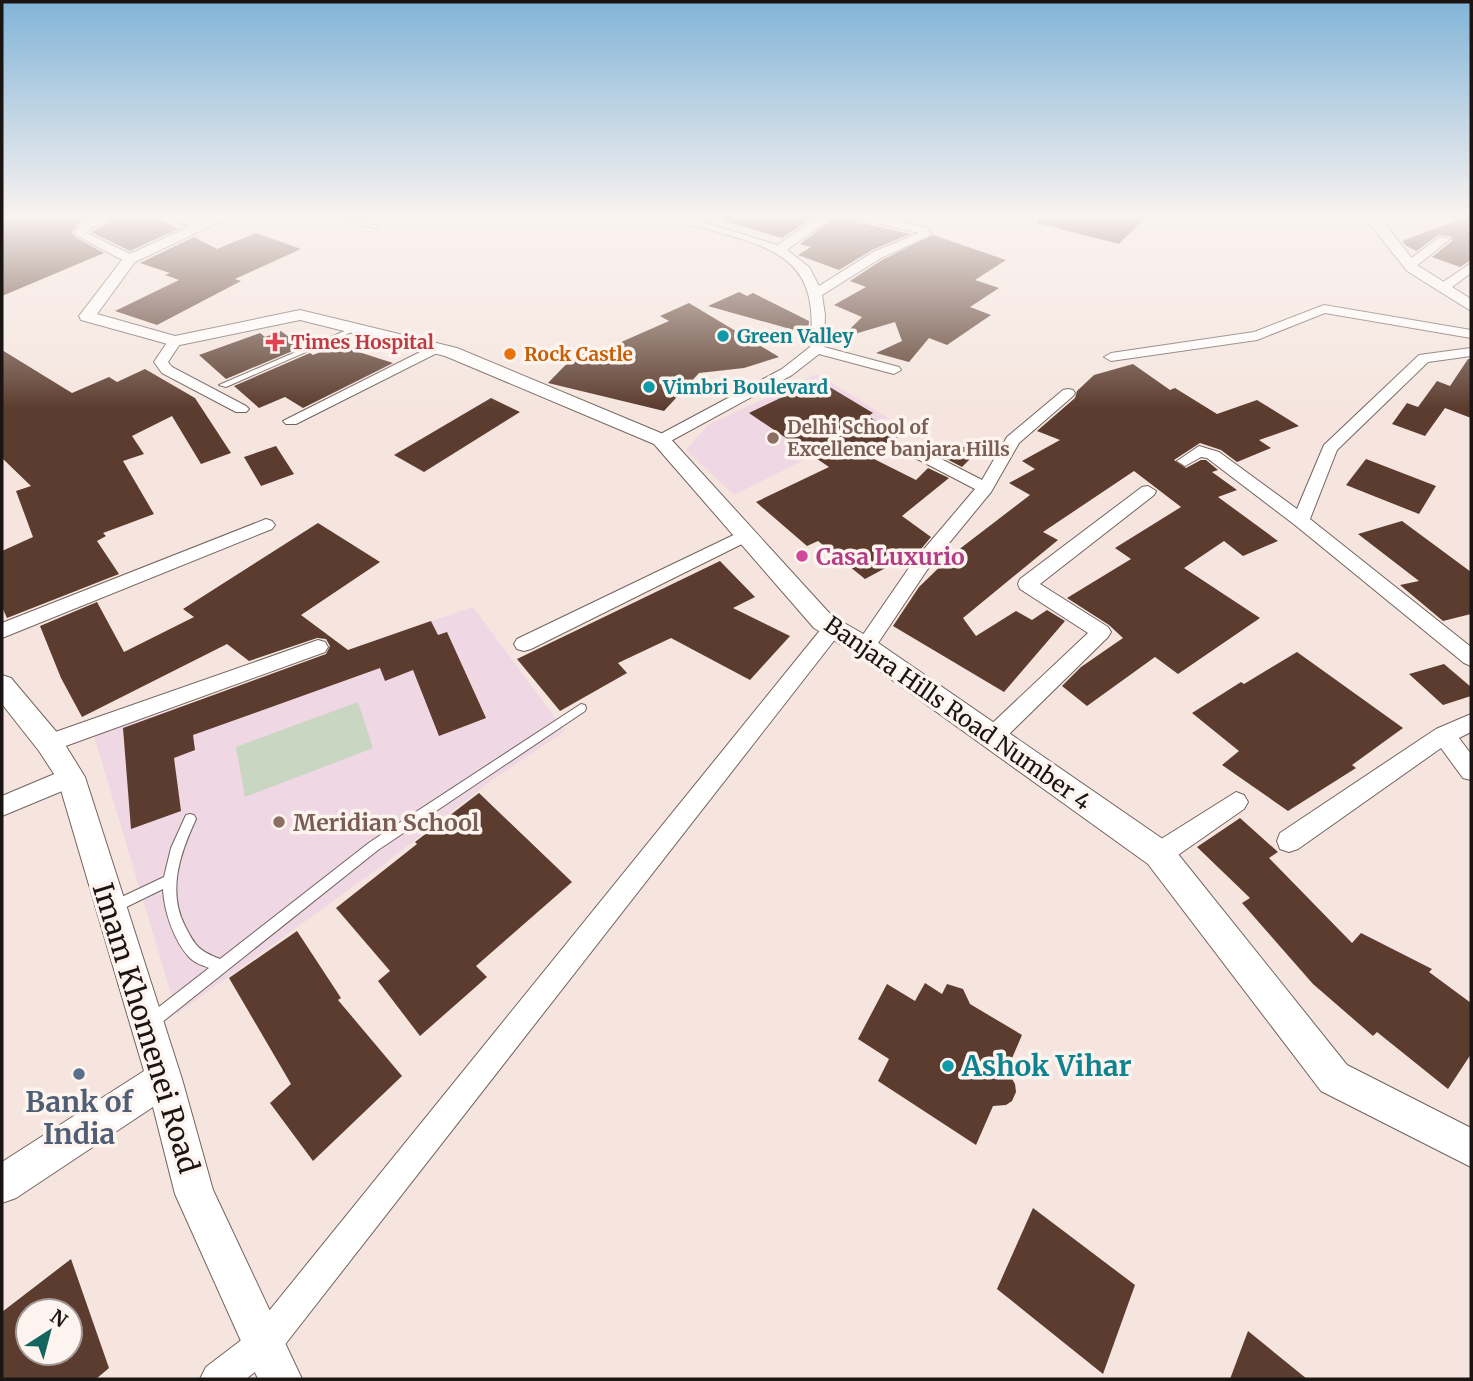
<svg xmlns="http://www.w3.org/2000/svg" width="1473" height="1381" viewBox="0 0 1473 1381" font-family="Merriweather,serif">
<rect width="100%" height="100%" fill="#f5e5de"/>
<g fill="#efd7e3">
<polygon points="817,374 888,418 734,495 686,450 708,425"/>
<polygon points="473,607 565,731 492,780 383,865 177,1014 94,736"/>
</g>
<polygon fill="#c9d6c2" points="358,702 373,748 245,797 236,747"/>
<g fill="#5b3c2e" fill-rule="evenodd">
<polygon points="2,215 97,215 80,222 72,232 75,237 104,253 2,296"/>
<polygon points="125,215 152,215 178,229 130,251 91,232"/>
<polygon points="725,215 817,215 782,238 725,221"/>
<polygon points="838,215 854,215 857,222 910,234 872,250 839,270 798,255 811,247 800,244"/>
<polygon points="1038,215 1148,215 1119,244 1037,223"/>
<polygon points="1471,215 1471,260 1460,267 1432,257 1452,241 1451,236 1438,235 1417,251 1406,246 1402,241"/>
<polygon points="256,233 301,249 235,279 241,281 157,325 115,311 179,280 165,275 170,273 140,263 194,237 217,249"/>
<polygon points="933,235 1006,260 975,280 999,288 970,307 991,315 947,345 929,338 909,362 876,353 902,341 895,322 841,338 862,317 834,305 866,287 850,281 882,260"/>
<polygon points="739,292 747,296 753,293 809,321 808,334 708,306"/>
<polygon points="689,303 779,357 744,368 699,373 664,411 548,383 584,346 603,350 669,321 660,316"/>
<polygon points="281,331 302,347 226,379 199,355 260,333 265,337"/>
<polygon points="337,345 393,363 303,408 285,397 259,408 234,386 310,353 313,355"/>
<polygon points="2,350 72,393 109,377 117,382 145,369 195,398 231,453 201,464 172,416 132,436 144,454 123,461 154,514 103,533 106,536 97,541 119,574 7,618 2,607 2,551 33,537 16,491 31,486 2,458"/>
<polygon points="1468,359 1471,359 1471,418 1445,408 1425,436 1392,424 1407,403 1418,407 1437,381 1450,386"/>
<polygon points="1133,364 1170,390 1175,388 1217,414 1257,400 1299,426 1259,440 1271,448 1237,462 1221,450 1200,443 1174,460 1186,468 1201,460 1206,460 1218,470 1212,472 1237,490 1218,497 1278,541 1243,556 1224,541 1184,568 1260,618 1178,674 1155,657 1087,706 1062,686 1081,667 1123,638 1109,625 1067,598 1131,559 1115,548 1181,507 1134,471 1043,532 1058,540 963,618 976,636 1016,611 1032,620 1047,610 1065,621 1004,692 893,626 919,587 953,554 1030,495 1009,483 1035,469 1022,461 1060,440 1037,431 1075,398 1077,391 1094,375"/>
<polygon points="818,380 873,413 868,416 900,436 864,454 916,480 928,468 949,478 902,516 931,537 921,549 865,579 818,541 807,546 756,502 829,467 749,413"/>
<polygon points="491,398 520,412 424,472 394,455"/>
<polygon points="954,443 977,452 962,467 941,456"/>
<polygon points="276,446 294,474 261,486 244,457"/>
<polygon points="1366,459 1436,486 1419,514 1346,485"/>
<polygon points="1402,521 1471,572 1471,614 1443,621 1400,585 1419,581 1358,534"/>
<polygon points="318,523 380,562 301,615 348,650 431,621 438,635 447,632 486,718 439,736 413,670 385,681 380,668 193,735 195,750 174,758 181,811 131,829 123,728 326,654 330,646 326,639 317,638 249,661 227,644 82,717 61,678 40,626 97,602 124,652 194,617 183,609"/>
<polygon points="720,561 755,597 733,608 790,636 750,680 671,638 618,663 627,673 560,711 517,659"/>
<polygon points="1297,652 1403,728 1352,765 1356,768 1288,811 1222,765 1239,751 1192,713 1241,682 1244,684"/>
<polygon points="1444,664 1471,687 1471,696 1443,705 1409,674"/>
<polygon points="479,793 572,882 476,966 487,977 420,1036 378,981 390,971 336,908 417,844 415,842"/>
<polygon points="1240,818 1278,852 1269,858 1352,943 1361,933 1432,969 1429,972 1471,1003 1471,1054 1448,1089 1377,1032 1373,1036 1313,984 1242,903 1250,898 1197,847"/>
<polygon points="297,931 341,998 338,1000 402,1076 313,1161 270,1103 291,1084 229,978"/>
<polygon points="925,983 942,994 947,984 963,989 970,1004 1022,1035 1007,1070 1015,1084 1016,1092 1012,1101 1006,1105 993,1106 976,1145 878,1081 889,1059 858,1039 887,984 915,1001"/>
<polygon points="1033,1208 1135,1285 1103,1374 997,1289"/>
<path d="M71 1259 109 1368 96 1379H2V1312ZM28 1311H70V1353H28Z"/>
<polygon points="1248,1331 1307,1379 1230,1379"/>
</g>
<g fill="none" stroke-linecap="round" stroke-linejoin="round">
<defs>
<g id="service">
<polygon points="323,215 334,215 381,227 378,229"/>
<polygon points="354,327 357,329 356,330 226,387 219,385"/>
<path d="M581 704 585 705 586 708 585 711 378 850 156 1027 151 1029 146 1027 144 1022 146 1017 209 968C202 965 194 963 189 957 174 941 164 911 163 889L114 913 109 911 108 907 109 903 164 877 171 848 186 815 190 814 194 815 196 819C180 853 167 891 185 926 195 946 199 951 220 959L370 842Z"/>
</g>
<g id="minor">
<polygon points="106,215 123,215 90,228 87,233 134,256 134,262 126,262 76,235 75,231 82,224"/>
<polygon points="166,215 181,215 205,228 195,230"/>
<path d="M662 215H681L777 245 822 215H835L787 250 809 267 819 286 873 252 919 233 858 219 857 215H871L927 228 931 234 929 236 881 258 822 295 825 315 824 347 899 367 901 370 894 374 819 354 792 375 667 443H655L653 440 655 437 782 369 810 347C821 259 776 248 703 228 690 225 673 223 662 215Z"/>
<polygon points="1440,237 1450,239 1414,268 1406,268 1406,262"/>
<polygon points="1471,263 1471,273 1448,290 1440,290 1440,284"/>
<polygon points="1324,305 1471,330 1471,338 1325,313 1257,340 1111,361 1104,357 1111,353 1254,332"/>
<polygon points="175,337 182,341 168,362 172,367 246,406 249,409 246,412 236,412 162,373 154,362 170,338"/>
<polygon points="436,344 443,348 441,351 296,424 286,424 283,421"/>
<polygon points="1471,348 1471,356 1428,362 1337,450 1310,519 1471,647 1471,666 1464,663 1295,525 1207,458 1201,457 1185,466 1177,461 1199,446 1219,452 1297,509 1324,445 1419,355"/>
<polygon points="1068,389 1073,390 1075,393 1073,396 1019,443 991,492 927,570 872,652 865,654 858,652 855,647 858,642 913,562 975,489 900,450 898,447 900,444 912,444 982,480 1007,437 1063,390"/>
<polygon points="1148,486 1156,491 1154,495 1040,584 1108,627 1111,632 1108,637 1000,743 992,746 984,743 981,737 984,731 1088,633 1020,589 1018,584 1020,579 1142,487"/>
<polygon points="266,519 272,521 275,525 272,529 2,638 2,623"/>
<polygon points="744,530 750,532 753,536 750,540 531,649 524,651 517,649 514,644 517,639"/>
<polygon points="833,621 840,623 843,628 840,633 276,1356 246,1379 200,1379 206,1367 252,1332 826,623"/>
<polygon points="318,640 325,642 328,647 325,652 49,752 41,749 38,743 41,737"/>
<polygon points="1471,714 1471,732 1459,738 1471,754 1471,780 1463,778 1441,748 1298,849 1289,852 1280,849 1277,841 1280,833 1436,729"/>
<polygon points="71,767 79,770 82,777 79,784 2,816 2,796"/>
<polygon points="1236,792 1244,795 1248,802 1244,809 1168,862 1159,865 1150,862 1147,854 1150,846"/>
</g>
<g id="tertiary">
<polygon points="215,215 234,215 135,262 97,314 175,336 300,310 457,348 668,436 832,616 874,640 1170,844 1347,1065 1471,1128 1471,1167 1321,1091 1148,864 856,654 814,628 654,444 445,356 300,320 175,346 81,320 79,316 125,256"/>
<polygon points="1363,215 1378,215 1417,265 1471,299 1471,311 1407,271"/>
<polygon points="2,675 11,678 59,735 85,777 182,1079 213,1190 302,1379 258,1379 175,1194 153,1107 16,1198 2,1203 2,1162 144,1071 58,780 39,751 2,704"/>
</g>
</defs>
<use href="#service" stroke="#72645d" stroke-width="2"/>
<use href="#minor" stroke="#72645d" stroke-width="2"/>
<use href="#tertiary" stroke="#72645d" stroke-width="2"/>
<use href="#service" fill="#fff" fill-rule="evenodd"/>
<use href="#minor" fill="#fff" fill-rule="evenodd"/>
<use href="#tertiary" fill="#fff" fill-rule="evenodd"/>
</g>
<linearGradient id="sky" x2="0" y2="1"><stop stop-color="#81b4d8"/><stop offset="0.53" stop-color="#faf3f0"/><stop offset="1" stop-color="#faf3f0" stop-opacity="0"/></linearGradient>
<rect width="1473" height="409" fill="url(#sky)"/>
<g fill="#0f9aa8" stroke="#fef4ef" stroke-width="2.5">
<circle cx="723" cy="336" r="7"/>
<circle cx="649" cy="387" r="7"/>
<circle cx="948" cy="1066" r="7"/>
</g>
<path fill="#e0444e" stroke="#fef4ef" stroke-width="2.5" d="M271.5 331.5h7v7h7v7h-7v7h-7v-7h-7v-7h7z"/>
<circle fill="#e8710a" stroke="#fef4ef" stroke-width="2.5" cx="510" cy="354" r="7"/>
<g fill="#8d6e63" stroke="#fef4ef" stroke-width="2.5">
<circle cx="773" cy="438" r="7"/>
<circle cx="279" cy="822" r="7"/>
</g>
<circle fill="#d1479c" stroke="#fef4ef" stroke-width="2.5" cx="802" cy="556" r="7"/>
<circle fill="#5c6f8a" stroke="#fef4ef" stroke-width="2.5" cx="79" cy="1074" r="7"/>
<g text-anchor="middle" dominant-baseline="central" stroke-width="7" stroke-linejoin="round" paint-order="stroke">
<g font-size="19" font-weight="bold" fill="#0d838f" stroke="#fef4ef" text-anchor="start">
<text x="737" y="336">Green Valley</text>
<text x="663" y="387">Vimbri Boulevard</text>
</g>
<g font-size="19" font-weight="bold" fill="#be3a42" stroke="#fef4ef" text-anchor="start">
<text x="291" y="342">Times Hospital</text>
</g>
<g font-size="19" font-weight="bold" fill="#c56008" stroke="#fef4ef" text-anchor="start">
<text x="524" y="354">Rock Castle</text>
</g>
<g font-size="19" font-weight="bold" fill="#785e54" stroke="#fef4ef" text-anchor="start">
<text x="787" y="427">Delhi School of<tspan x="787" dy="22">Excellence banjara Hills</tspan></text>
</g>
<g font-size="23" font-weight="bold" fill="#b23c85" stroke="#fef4ef" text-anchor="start">
<text x="816" y="556">Casa Luxurio</text>
</g>
<g font-size="23" fill="#1a1412" stroke="#fef4ef">
<text transform="translate(958 713) rotate(35)">Banjara Hills Road Number 4</text>
</g>
<g font-size="23" font-weight="bold" fill="#785e54" stroke="#fef4ef" text-anchor="start">
<text x="293" y="822">Meridian School</text>
</g>
<g font-size="28" fill="#1a1412" stroke="#fef4ef">
<text transform="translate(146 1028) rotate(73)">Imam Khomenei Road</text>
</g>
<g font-size="28" font-weight="bold" fill="#0d838f" stroke="#fef4ef" text-anchor="start">
<text x="962" y="1066">Ashok Vihar</text>
</g>
<g font-size="28" font-weight="bold" fill="#4e5e75" stroke="#fef4ef">
<text x="79" y="1102">Bank of<tspan x="79" dy="32">India</tspan></text>
</g>
</g>
<rect width="1473" height="1381" fill="none" stroke="#1a1412" stroke-width="7"/>
<g transform="translate(49 1332) rotate(36)"><circle r="33" fill="#fef4ef" stroke="#a39a97" stroke-width="2"/>
<path d="M0-5L12 26L0 18L-12 26Z" fill="#16645e"/>
<text y="-10" font-size="19" font-weight="bold" text-anchor="middle" fill="#1a1412">N</text>
</g>
</svg>
